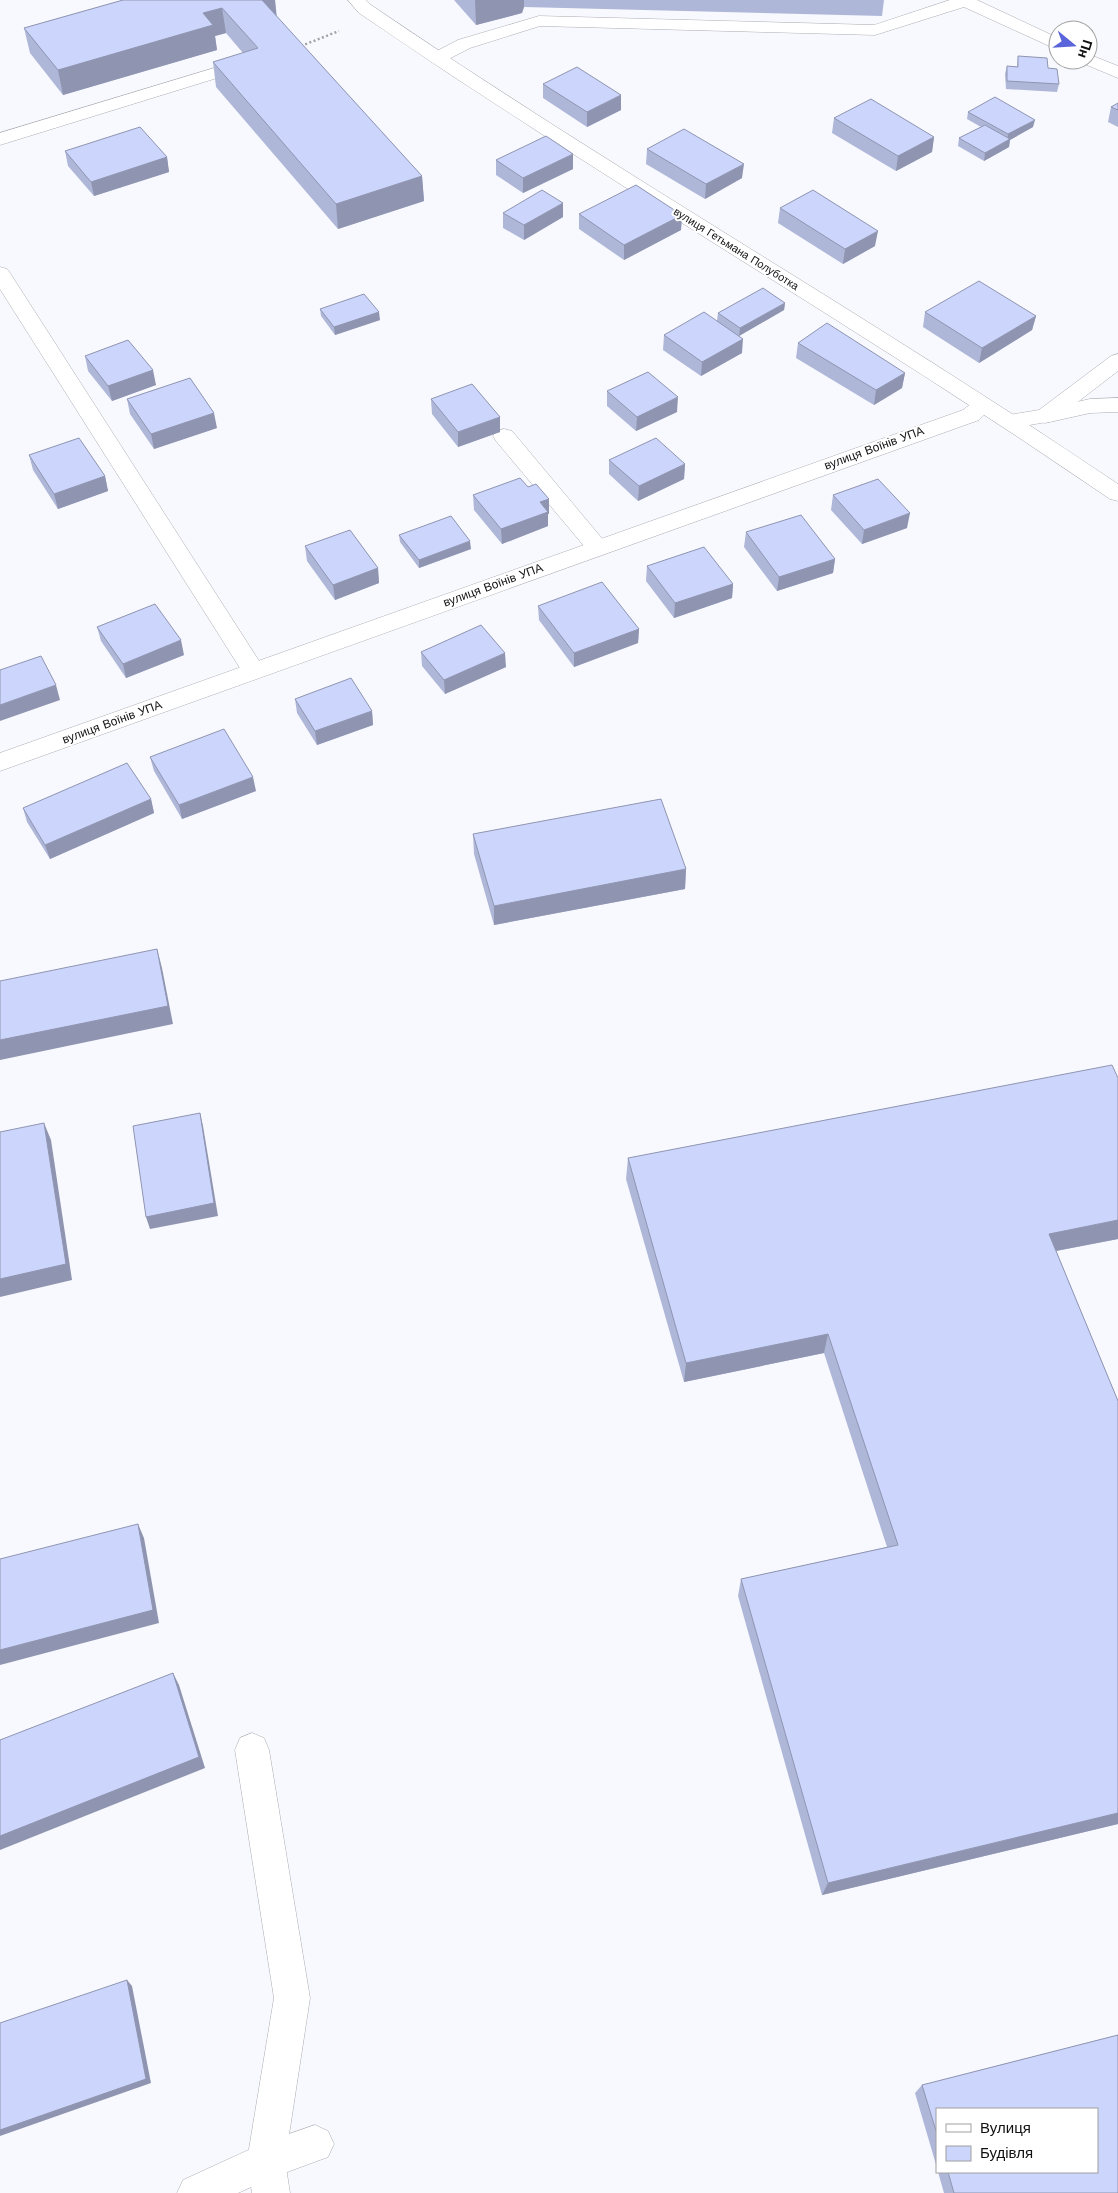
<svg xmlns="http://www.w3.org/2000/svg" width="1118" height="2193" viewBox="0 0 1118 2193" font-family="'Work Sans',sans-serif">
<rect width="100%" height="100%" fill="#f8f9fe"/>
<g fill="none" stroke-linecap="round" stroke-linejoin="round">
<defs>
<g id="lane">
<polygon points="224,65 230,66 233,70 230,74 0,145 0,133"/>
<polygon points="0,267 7,269 10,273 261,664 265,670 261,676 253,678 245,676 0,289"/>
<polygon points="1118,398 1118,412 1090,413 1045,423 1037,421 1034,416 1037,411 1090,399"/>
<polygon points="504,429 512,431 605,542 608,547 605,552 597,555 589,552 496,441 493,436 496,431"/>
<polygon points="252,1733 264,1738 269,1750 310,1998 285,2161 290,2193 252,2193 247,2161 274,1998 235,1750 240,1738"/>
</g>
<g id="street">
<polygon points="950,0 977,0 1058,38 1058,50 964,7 875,35 540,26 470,48 443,62 437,63 431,62 428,58 431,54 458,40 539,16 874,25"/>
<polygon points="1088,54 1118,66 1118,78 1082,63 1080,60 1088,60"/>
<polygon points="1118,354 1118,371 1053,421 1011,428 1003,426 1000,421 1003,416 1039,410 1111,356"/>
<polygon points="983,398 990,400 994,405 979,420 0,771 0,753 963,410 976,400"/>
<polygon points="315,2125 328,2131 334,2144 328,2157 271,2178 238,2193 177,2193 183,2180 266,2142"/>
</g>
<path id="secondary" d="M348 0H366L371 5C615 172 873 318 1118 484V501L1110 499C864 330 605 182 359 13Z"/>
</defs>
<use href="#lane" stroke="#abacb2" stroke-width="1"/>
<use href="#street" stroke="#abacb2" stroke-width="1"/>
<use href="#secondary" stroke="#abacb2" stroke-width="1"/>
<polyline stroke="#a1a2a6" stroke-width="2.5" stroke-dasharray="2 2.5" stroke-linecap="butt" points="301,46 339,31"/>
<use href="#lane" fill="#fff" fill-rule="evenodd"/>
<use href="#street" fill="#fff" fill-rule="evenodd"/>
<use href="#secondary" fill="#fff" fill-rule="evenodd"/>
</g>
<g fill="#afb7d9">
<polygon points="123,0 275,0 276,16 422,176 424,201 338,229 216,87 213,62 243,53 226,33 215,36 217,50 63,95 30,53 24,28"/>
<polygon points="454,0 884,0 882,16 524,7 522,13 476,25"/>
<polygon points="1018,56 1048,68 1059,84 1057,92 1006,89 1005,74 1007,66 1017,67"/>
<polygon points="543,84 621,110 587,127 543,98"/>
<polygon points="1118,103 1118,127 1108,122 1111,107"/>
<polygon points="968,112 1033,127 1010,140 1009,147 984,161 958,146 959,138 981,127 967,119"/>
<polygon points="834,118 934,137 932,152 896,171 832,133"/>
<polygon points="647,149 742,178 705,199 646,164"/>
<polygon points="65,151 167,157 169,172 94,196 68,166"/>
<polygon points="496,160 573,169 523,193 496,175"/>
<polygon points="780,208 875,246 843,264 778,223"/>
<polygon points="503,213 563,217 524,240 503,228"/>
<polygon points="579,214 682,215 681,230 624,260 579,229"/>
<polygon points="785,303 784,310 739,336 742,353 701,376 663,350 664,335 717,321 718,313"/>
<polygon points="320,309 380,320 335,335 321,316"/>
<polygon points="925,312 1036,316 1032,330 979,363 923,327"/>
<polygon points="798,343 905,373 902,388 874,405 796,358"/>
<polygon points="85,356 156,385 112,401 88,371"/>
<polygon points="607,391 677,412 636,431 607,406"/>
<polygon points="127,399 217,428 154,449 130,414"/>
<polygon points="431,399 500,432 458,447 432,414"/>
<polygon points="29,455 105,476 108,491 58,509 33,470"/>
<polygon points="609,460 685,464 684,479 638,501 609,474"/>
<polygon points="528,487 549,499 549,514 548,514 548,526 502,544 474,510 473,495"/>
<polygon points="833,495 907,528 862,544 831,510"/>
<polygon points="746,532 835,559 833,573 777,591 744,547"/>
<polygon points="399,535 471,549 419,568 400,542"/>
<polygon points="305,546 378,568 379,583 335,600 307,561"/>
<polygon points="647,566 733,584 732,598 674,618 646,581"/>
<polygon points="538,606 639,629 638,643 574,667 539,620"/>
<polygon points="97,627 184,655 126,678 101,641"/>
<polygon points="421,652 506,667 445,694 422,666"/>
<polygon points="295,699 372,711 373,725 317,745 297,713"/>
<polygon points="150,757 256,791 182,819 154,771"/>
<polygon points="151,799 154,813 50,859 27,822 23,808"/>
<polygon points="473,834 686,869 685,889 494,925 474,854"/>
<polygon points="628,1158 1118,1239 1056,1251 1118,1401 1118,1824 822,1895 738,1596 741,1579 887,1547 824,1353 684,1382 626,1179"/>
<polygon points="1118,2035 1118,2193 944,2193 938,2172 1097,2172 1097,2109 937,2109 937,2168 915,2093 922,2085"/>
</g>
<g fill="#8f95b0">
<polygon points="260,0 275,0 277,19"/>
<polygon points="475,0 524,0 524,7 522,13 476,25"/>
<polygon points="222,8 226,33 215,36 217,50 63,95 58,70 203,13"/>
<polygon points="621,95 621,110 587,127 587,112"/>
<polygon points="1035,120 1033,127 1010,140 1009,147 984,161 985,153 1007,141 1008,134"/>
<polygon points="934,137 932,152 896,171 898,156"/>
<polygon points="573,154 573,169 523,193 523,178"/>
<polygon points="167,157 169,172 94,196 91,182"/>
<polygon points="744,164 742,178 705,199 706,184"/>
<polygon points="422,176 424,201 338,229 336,204"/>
<polygon points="563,203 563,217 524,240 524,225"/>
<polygon points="682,215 681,230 624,260 624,245"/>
<polygon points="878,231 875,246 843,264 845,249"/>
<polygon points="785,303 784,310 739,336 740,328"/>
<polygon points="379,312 380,320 335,335 334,327"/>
<polygon points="1036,316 1032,330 979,363 982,348"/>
<polygon points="743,339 742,353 701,376 702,362"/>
<polygon points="153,370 156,385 112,401 108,386"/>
<polygon points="905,373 902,388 874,405 876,390"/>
<polygon points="678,397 677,412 636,431 637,417"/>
<polygon points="214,413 217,428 154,449 151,434"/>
<polygon points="500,417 500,432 458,447 458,432"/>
<polygon points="685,464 684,479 638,501 639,486"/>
<polygon points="105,476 108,491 58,509 54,494"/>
<polygon points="549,499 549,514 548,514 548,526 502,544 501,529 540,502"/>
<polygon points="910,513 907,528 862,544 864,530"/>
<polygon points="470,541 471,549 419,568 419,560"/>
<polygon points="835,559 833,573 777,591 779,577"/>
<polygon points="378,568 379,583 335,600 333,585"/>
<polygon points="733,584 732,598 674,618 675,603"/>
<polygon points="639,629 638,643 574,667 574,653"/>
<polygon points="181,640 184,655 126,678 123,664"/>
<polygon points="505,653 506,667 445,694 444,680"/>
<polygon points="56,685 60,700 0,721 0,705"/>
<polygon points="372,711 373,725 317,745 315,731"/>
<polygon points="253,777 256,791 182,819 179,805"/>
<polygon points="151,799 154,813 50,859 45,845"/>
<polygon points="686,869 685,889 494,925 494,906"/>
<polygon points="157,949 162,968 173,1024 0,1060 0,1040"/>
<polygon points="200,1113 203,1126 218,1216 150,1229 146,1217"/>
<polygon points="44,1123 51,1140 72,1280 0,1297 0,1279"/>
<polygon points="1118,1220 1118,1239 1040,1254 1049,1234"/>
<polygon points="828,1334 824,1353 684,1382 686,1363"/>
<polygon points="138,1524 144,1538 159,1623 0,1665 0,1650"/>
<polygon points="173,1673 179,1685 205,1768 0,1850 0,1836"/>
<polygon points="1118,1813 1118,1824 822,1895 828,1883"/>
<polygon points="127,1980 132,1986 151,2083 0,2136 0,2130"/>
</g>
<g fill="#ccd5fc" stroke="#8f95b0">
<polygon points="123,0 262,0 422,176 336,204 213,62 258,48 222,8 203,13 213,25 58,70 24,28"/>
<polygon points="1018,56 1047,58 1048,68 1057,69 1059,84 1007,81 1007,66 1018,67"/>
<polygon points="577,67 621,95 587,112 543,84"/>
<polygon points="995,97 1035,120 1008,134 968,112"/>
<polygon points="871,99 934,137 898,156 834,118"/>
<polygon points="1118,103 1118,110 1111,107"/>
<polygon points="985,125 1010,139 985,153 959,138"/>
<polygon points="140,127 167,157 91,182 65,151"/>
<polygon points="684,129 744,164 706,184 647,149"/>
<polygon points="546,136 573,154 523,178 496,160"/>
<polygon points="636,185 682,215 624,245 579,214"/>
<polygon points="542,190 563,203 524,225 503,213"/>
<polygon points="813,190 878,231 845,249 780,208"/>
<polygon points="979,281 1036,316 982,348 925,312"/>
<polygon points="763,288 785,303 740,328 718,313"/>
<polygon points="364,294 379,312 334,327 320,309"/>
<polygon points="704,312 743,339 702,362 664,335"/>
<polygon points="827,323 905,373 876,390 798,343"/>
<polygon points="128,340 153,370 108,386 85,356"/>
<polygon points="648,372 678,397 637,417 607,391"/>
<polygon points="190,378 214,413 151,434 127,399"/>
<polygon points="472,384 500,417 458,432 431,399"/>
<polygon points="79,438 105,476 54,494 29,455"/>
<polygon points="656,438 685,464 639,486 609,460"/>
<polygon points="520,478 528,487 536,484 549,499 540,502 548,512 501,529 473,495"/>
<polygon points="878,479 910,513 864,530 833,495"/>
<polygon points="801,515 835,559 779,577 746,532"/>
<polygon points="451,516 470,541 419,560 399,535"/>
<polygon points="350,530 378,568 333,585 305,546"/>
<polygon points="704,547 733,584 675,603 647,566"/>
<polygon points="602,582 639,629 574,653 538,606"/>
<polygon points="155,604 181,640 123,664 97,627"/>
<polygon points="481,625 505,653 444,680 421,652"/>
<polygon points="41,656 56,685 0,705 0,670"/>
<polygon points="351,678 372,711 315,731 295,699"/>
<polygon points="224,729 253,777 179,805 150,757"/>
<polygon points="127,763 151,799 45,845 23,808"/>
<polygon points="661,799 686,869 494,906 473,834"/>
<polygon points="157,949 168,1006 0,1040 0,981"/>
<polygon points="1112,1065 1118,1078 1118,1220 1049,1234 1118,1401 1118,1813 828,1883 741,1579 898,1545 828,1334 686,1363 628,1158"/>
<polygon points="200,1113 214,1203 146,1217 133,1126"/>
<polygon points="44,1123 66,1264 0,1279 0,1132"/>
<polygon points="138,1524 153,1610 0,1650 0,1559"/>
<polygon points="173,1673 199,1757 0,1836 0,1740"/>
<polygon points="127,1980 146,2079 0,2130 0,2023"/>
<polygon points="1118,2035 1118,2193 954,2193 948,2172 1097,2172 1097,2109 937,2109 937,2134 922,2085"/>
</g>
<g text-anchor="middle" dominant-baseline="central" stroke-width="4" stroke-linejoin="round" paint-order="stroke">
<g font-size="11" fill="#111113" stroke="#fff">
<text transform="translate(736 249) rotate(32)">вулиця Гетьмана Полуботка</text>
</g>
<g font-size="12" fill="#111113" stroke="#fff">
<text transform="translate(874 448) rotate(-20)">вулиця Воїнів УПА</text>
<text transform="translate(493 585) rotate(-20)">вулиця Воїнів УПА</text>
<text transform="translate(112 722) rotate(-20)">вулиця Воїнів УПА</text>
</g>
</g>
<rect x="936" y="2108" width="162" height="65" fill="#ffffff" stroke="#a0a0a1"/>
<rect x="946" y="2124" width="25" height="8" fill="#ffffff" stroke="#a0a0a1"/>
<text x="980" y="2133" font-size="15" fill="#111113">Вулиця</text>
<rect x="946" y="2146" width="25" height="15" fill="#ccd5fc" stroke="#a0a0a1"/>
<text x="980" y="2158" font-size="15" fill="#111113">Будівля</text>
<g transform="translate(1073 45) rotate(108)"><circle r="24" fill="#ffffff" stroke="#a0a0a1"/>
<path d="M0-4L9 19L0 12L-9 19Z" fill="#5a65dc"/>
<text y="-8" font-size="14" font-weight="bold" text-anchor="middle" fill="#111113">Пн</text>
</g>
</svg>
